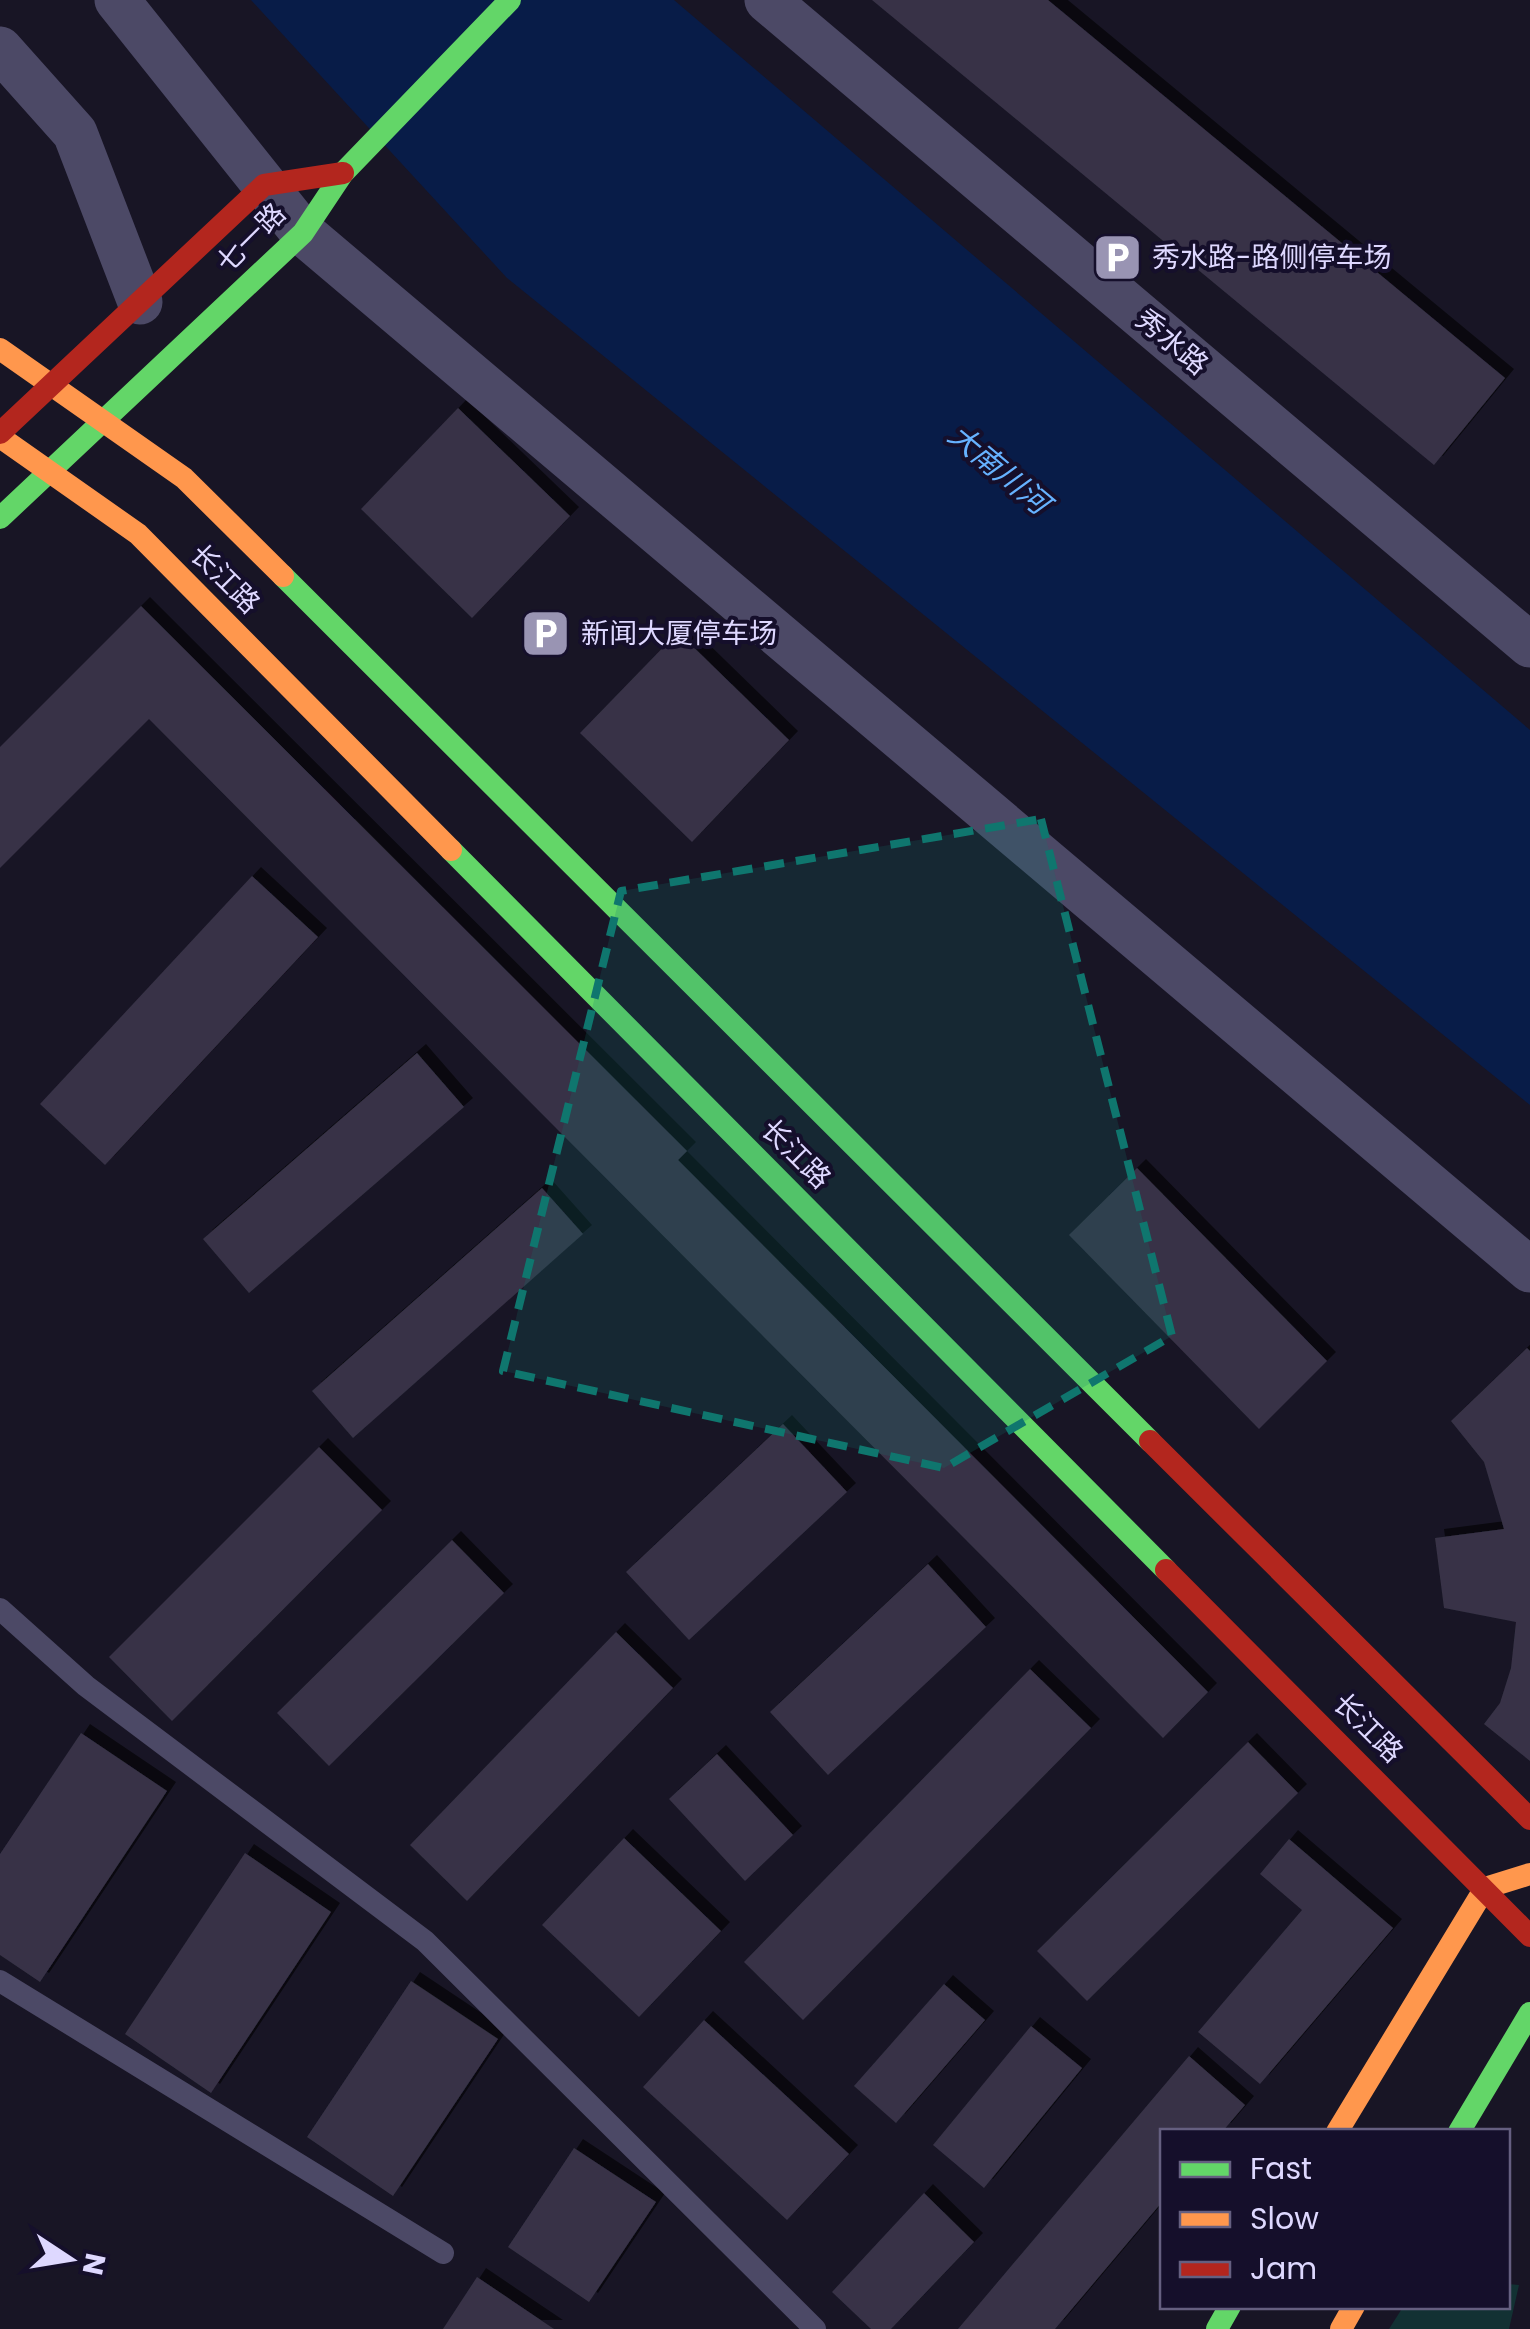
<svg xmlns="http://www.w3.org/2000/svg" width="1530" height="2329" viewBox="0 0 1530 2329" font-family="Poppins,'Noto Sans SC',sans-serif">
<defs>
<filter id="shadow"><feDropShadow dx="9" dy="-9" stdDeviation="0" flood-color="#0009"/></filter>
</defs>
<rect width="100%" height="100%" fill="#181525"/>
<polygon fill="#123133" points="1508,2284 1519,2285 1509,2329 1389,2329 1403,2307 1508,2306"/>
<polygon fill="#081c48" points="251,0 674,0 1530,730 1530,1105 507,278"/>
<g fill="#373346" filter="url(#shadow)">
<polygon points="872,0 1048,0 1505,378 1434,465"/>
<polygon points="458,408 570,516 472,618 361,509"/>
<polygon points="141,606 687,1151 678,1160 1208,1692 1163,1738 149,719 0,868 0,747"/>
<polygon points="678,632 789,740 692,842 580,733"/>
<polygon points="252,876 318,937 105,1165 40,1104"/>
<polygon points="417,1053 464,1107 249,1293 203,1239"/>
<polygon points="1137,1168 1327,1361 1259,1429 1069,1235"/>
<polygon points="542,1188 583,1234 353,1438 312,1391"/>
<polygon points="1527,1348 1530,1351 1530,1761 1484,1724 1500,1703 1511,1668 1516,1622 1444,1608 1435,1538 1504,1529 1484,1462 1451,1421"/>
<polygon points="783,1424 847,1492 689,1640 626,1572"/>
<polygon points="319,1447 382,1510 172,1721 109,1657"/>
<polygon points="452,1540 504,1593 329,1766 277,1713"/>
<polygon points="928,1564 986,1627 828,1775 770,1712"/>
<polygon points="616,1632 673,1688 467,1901 410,1845"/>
<polygon points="1030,1669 1091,1728 803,2020 744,1962"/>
<polygon points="81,1733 167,1791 40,1982 0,1955 0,1854"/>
<polygon points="1248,1742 1298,1793 1087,2001 1037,1951"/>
<polygon points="717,1754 793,1835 745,1881 669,1799"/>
<polygon points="624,1838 721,1931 639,2017 542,1925"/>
<polygon points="1289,1839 1393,1928 1260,2084 1198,2032 1302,1910 1260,1874"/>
<polygon points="245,1853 331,1912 211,2093 125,2034"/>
<polygon points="411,1981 498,2039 393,2196 307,2137"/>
<polygon points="944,1984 985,2020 896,2123 854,2086"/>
<polygon points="704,2020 849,2154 787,2220 643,2087"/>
<polygon points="1031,2026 1082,2068 984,2188 933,2145"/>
<polygon points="1189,2056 1245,2105 1222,2132 1162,2132 1162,2202 1055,2329 958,2329"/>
<polygon points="574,2148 656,2202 589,2302 508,2247"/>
<polygon points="924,2193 974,2242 891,2329 871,2329 832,2292"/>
<polygon points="477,2277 554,2329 443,2329"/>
</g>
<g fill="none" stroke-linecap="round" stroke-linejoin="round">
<g stroke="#4c4966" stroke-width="22">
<polyline points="0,1609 86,1686 425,1941 815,2329"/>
<polyline points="0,1981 443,2253"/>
</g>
<g stroke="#4c4966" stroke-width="45">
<polyline points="117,0 303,233 1530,1270"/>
<polyline points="767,0 1530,645"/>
<polyline points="0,49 75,133 140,302"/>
</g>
<g stroke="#63d668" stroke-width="22">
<polyline points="0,518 303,233 343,173 510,0"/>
<polyline points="283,576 1150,1441"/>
<polyline points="451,850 1166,1570"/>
<polyline points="1459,2132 1530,2013"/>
<polyline points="1217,2329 1230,2306"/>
</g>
<g stroke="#ff974d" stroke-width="22">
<polyline points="0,349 184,478 283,576"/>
<polyline points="0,437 138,534 451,850"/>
<polyline points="1337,2132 1485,1888 1530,1874"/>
<polyline points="1341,2329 1354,2306"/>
</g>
<g stroke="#b3261e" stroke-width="22">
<polyline points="0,433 264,185 343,173"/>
<polyline points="1150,1441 1530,1819"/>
<polyline points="1166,1570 1530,1936"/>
</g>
</g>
<path fill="#0f766e" fill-opacity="0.2" stroke="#0f766e" stroke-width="8" stroke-dasharray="20 12" stroke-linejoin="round" d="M1041 819 1172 1336 944 1468 503 1371 621 891Z"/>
<defs>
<symbol id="parking-square" viewBox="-11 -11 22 22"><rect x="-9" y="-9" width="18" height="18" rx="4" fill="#9994b3" stroke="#150f2b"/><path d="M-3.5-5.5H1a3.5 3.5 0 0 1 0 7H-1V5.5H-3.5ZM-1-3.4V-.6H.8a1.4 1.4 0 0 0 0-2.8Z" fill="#fff"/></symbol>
</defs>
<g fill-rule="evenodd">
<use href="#parking-square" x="1090" y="230" width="55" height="55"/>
<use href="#parking-square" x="518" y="606" width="55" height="55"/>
</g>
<g text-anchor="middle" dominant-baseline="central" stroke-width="8" stroke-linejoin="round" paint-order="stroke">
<g font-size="28" fill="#ded8ff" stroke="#150f2b">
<text transform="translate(251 238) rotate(-45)">七一路</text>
<text transform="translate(1172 342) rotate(40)">秀水路</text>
<text transform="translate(225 579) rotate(45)">长江路</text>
<text transform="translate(796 1154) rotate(45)">长江路</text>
<text transform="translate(1368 1728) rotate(45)">长江路</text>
</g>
<g font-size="28" fill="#ded8ff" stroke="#150f2b" text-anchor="start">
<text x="1152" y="257">秀水路-路侧停车场</text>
<text x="581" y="633">新闻大厦停车场</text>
</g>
<g font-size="30" font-style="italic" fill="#66b2ff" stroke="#150f2b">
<text transform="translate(999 469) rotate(40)">大南川河</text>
</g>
</g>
<rect x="1160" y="2129" width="350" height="180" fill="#150f2b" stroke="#655f80" stroke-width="2.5"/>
<rect x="1180" y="2162" width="50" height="15" fill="#63d668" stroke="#655f80" stroke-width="2.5"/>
<text x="1250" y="2179" font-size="30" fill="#ded8ff">Fast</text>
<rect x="1180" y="2212" width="50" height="15" fill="#ff974d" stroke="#655f80" stroke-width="2.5"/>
<text x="1250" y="2229" font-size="30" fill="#ded8ff">Slow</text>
<rect x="1180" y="2262" width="50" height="15" fill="#b3261e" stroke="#655f80" stroke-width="2.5"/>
<text x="1250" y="2279" font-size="30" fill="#ded8ff">Jam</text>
<g transform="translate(70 2259) rotate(102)" stroke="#150f2b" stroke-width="8" paint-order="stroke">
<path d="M0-8L18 38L0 25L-18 38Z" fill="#ded8ff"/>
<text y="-15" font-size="28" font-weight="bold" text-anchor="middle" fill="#ded8ff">N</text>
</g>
</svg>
